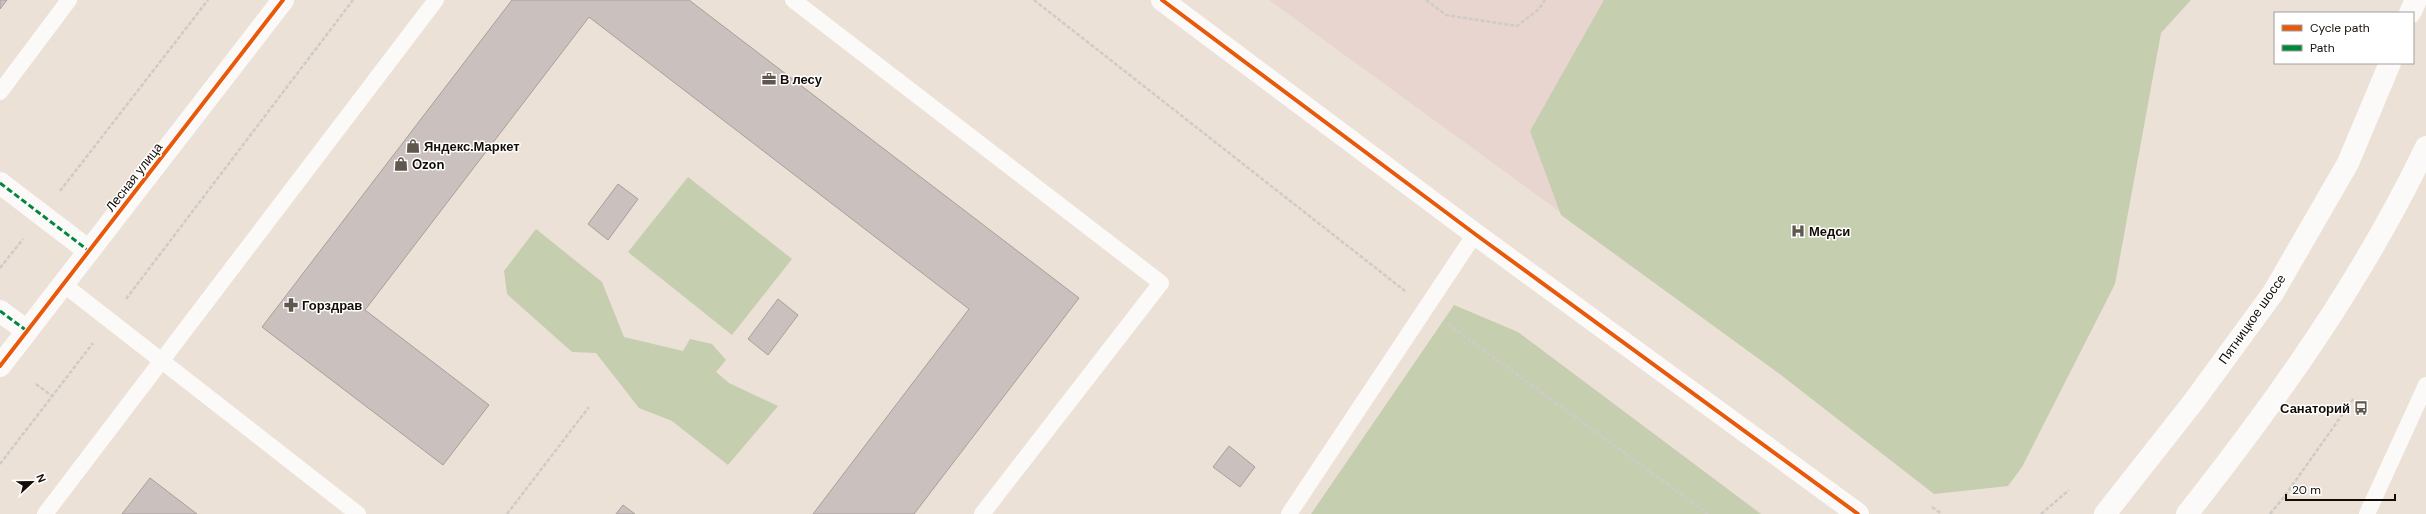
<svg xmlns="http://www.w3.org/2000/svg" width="2426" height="514" viewBox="0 0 2426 514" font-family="'DM Sans',sans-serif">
<rect width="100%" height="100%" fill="#ece1d6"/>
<polygon fill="#e9d5d0" points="1269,0 2113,0 1905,463"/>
<g fill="#c5ceae">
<polygon points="1604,0 2191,0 2161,33 2115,284 2022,467 2008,486 1934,494 1781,375 1561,215 1530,131"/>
<polygon points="688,177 792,259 732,335 628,252"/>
<polygon points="536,229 602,282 624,337 683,351 690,339 712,344 726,360 716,372 729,383 778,406 728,465 672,421 639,408 596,353 572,352 507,294 504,271"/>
<polygon points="1454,305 1518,332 1761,514 1311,514"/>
</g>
<g fill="#cac0bd" stroke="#a89e9b">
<polygon points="0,0 7,0 0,9"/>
<polygon points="512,0 689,0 1079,298 914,514 813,514 969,309 589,17 365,310 489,405 443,465 262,327"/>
<polygon points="618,184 638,199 608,240 588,224"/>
<polygon points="778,299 798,315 768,355 748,339"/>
<polygon points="1229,446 1255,467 1240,487 1213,467"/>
<polygon points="150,478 197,514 122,514"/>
<polygon points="623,505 635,514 616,514"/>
</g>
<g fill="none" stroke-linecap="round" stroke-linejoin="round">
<g stroke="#cecbc8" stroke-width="2.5" stroke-dasharray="4 2" stroke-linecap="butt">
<polyline points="1034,0 1405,291"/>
<polyline points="1426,0 1446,15 1517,26 1539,9 1545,0"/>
<polyline points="60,191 208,0"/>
<polyline points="0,268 23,239"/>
<polyline points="126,299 353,0"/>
<polyline points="1448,324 1708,514"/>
<polyline points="36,384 52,396"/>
<polyline points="0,464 93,343"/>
<polyline points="1932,507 1942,514"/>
<polyline points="507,514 589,407"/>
<polyline points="2041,514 2069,490"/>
<polyline points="2270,514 2284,497 2354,398"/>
</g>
<g stroke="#fcfaf9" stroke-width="16">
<polyline points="793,0 1161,283 982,514"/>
<polyline points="0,92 69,0"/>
<polyline points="63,284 358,514"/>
<polyline points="45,514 436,0"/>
<polyline points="1289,514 1475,234"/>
<polyline points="2367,514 2426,385"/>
</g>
<g stroke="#fcfaf9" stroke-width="22">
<polyline points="0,183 89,251"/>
<polyline points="0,311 27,331"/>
<polyline points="0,366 283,0"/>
</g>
<polyline stroke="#fcfaf9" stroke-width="22" points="1162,0 1475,234 1858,514"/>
<g stroke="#fcfaf9" stroke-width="22">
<polyline points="2410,13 2416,0"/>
<polyline points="2105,514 2194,401 2273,293 2348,163 2390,63"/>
<path d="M2187 514C2278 399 2363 279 2426 147"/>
</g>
<g stroke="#00873e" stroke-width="3" stroke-dasharray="6 3" stroke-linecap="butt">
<polyline points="0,183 89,251"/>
<polyline points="0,311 27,331"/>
</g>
<defs>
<g id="cycleway">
<polyline points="1162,0 1475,234 1858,514"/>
<polyline points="0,366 283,0"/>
</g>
</defs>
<use href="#cycleway" stroke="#fff" stroke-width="6"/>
<use href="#cycleway" stroke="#e8590c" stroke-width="4"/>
</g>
<defs>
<symbol id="office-bare" viewBox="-9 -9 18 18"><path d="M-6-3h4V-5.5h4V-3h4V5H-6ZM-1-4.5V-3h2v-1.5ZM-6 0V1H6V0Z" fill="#60574f" stroke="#fff" stroke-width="2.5" paint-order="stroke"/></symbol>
<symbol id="shop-bare" viewBox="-9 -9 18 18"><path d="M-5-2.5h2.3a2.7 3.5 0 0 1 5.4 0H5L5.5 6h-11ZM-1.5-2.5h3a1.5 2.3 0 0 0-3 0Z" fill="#60574f" stroke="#fff" stroke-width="2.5" paint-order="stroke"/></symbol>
<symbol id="hospital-bare" viewBox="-9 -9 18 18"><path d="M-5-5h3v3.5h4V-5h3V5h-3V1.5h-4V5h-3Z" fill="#60574f" stroke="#fff" stroke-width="2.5" paint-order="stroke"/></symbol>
<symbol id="pharmacy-bare" viewBox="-9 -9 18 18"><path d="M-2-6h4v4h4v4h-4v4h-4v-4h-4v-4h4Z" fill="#60574f" stroke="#fff" stroke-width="2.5" paint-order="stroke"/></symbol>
<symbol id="bus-bare" viewBox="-9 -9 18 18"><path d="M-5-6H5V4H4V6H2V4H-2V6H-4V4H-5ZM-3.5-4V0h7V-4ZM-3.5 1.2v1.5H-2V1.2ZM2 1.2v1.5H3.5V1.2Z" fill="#60574f" stroke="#fff" stroke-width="2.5" paint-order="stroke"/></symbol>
</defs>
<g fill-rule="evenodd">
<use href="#office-bare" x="759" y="69" width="20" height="20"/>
<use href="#shop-bare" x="403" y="136" width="20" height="20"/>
<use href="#shop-bare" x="391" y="154" width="20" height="20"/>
<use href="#hospital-bare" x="1788" y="221" width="20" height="20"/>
<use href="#pharmacy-bare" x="281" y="295" width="20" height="20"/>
<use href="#bus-bare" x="2351" y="398" width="20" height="20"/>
</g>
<g text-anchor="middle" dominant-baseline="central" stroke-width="3" stroke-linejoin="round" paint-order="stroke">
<g font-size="13" font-weight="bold" fill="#140d07" stroke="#fff" text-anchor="start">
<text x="780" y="79">В лесу</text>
<text x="424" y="146">Яндекс.Маркет</text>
<text x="412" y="164">Ozon</text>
<text x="1809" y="231">Медси</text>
<text x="302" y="305">Горздрав</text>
<text x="2350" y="408" text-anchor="end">Санаторий</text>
</g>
<g font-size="13" fill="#140d07" stroke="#fff">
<text transform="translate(134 177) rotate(-52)">Лесная улица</text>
<text transform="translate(2252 319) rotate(-55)">Пятницкое шоссе</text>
</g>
</g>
<rect x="2274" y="12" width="140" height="52" fill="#ffffff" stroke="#a19e9c"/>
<rect x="2282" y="25" width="20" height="6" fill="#e8590c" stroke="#a19e9c"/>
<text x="2310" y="32" font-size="12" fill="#140d07">Cycle path</text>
<rect x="2282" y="45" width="20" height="6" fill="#00873e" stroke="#a19e9c"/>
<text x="2310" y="52" font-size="12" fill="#140d07">Path</text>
<g transform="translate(32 482) rotate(68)" stroke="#ffffff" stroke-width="3" paint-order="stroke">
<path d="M0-3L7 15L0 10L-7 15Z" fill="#140d07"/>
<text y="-6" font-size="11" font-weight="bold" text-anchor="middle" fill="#140d07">N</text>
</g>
<path d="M2286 494v6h109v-6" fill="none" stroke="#140d07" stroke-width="2"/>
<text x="2292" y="494" font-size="12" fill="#140d07" stroke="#ffffff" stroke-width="3" paint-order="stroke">20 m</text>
</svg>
